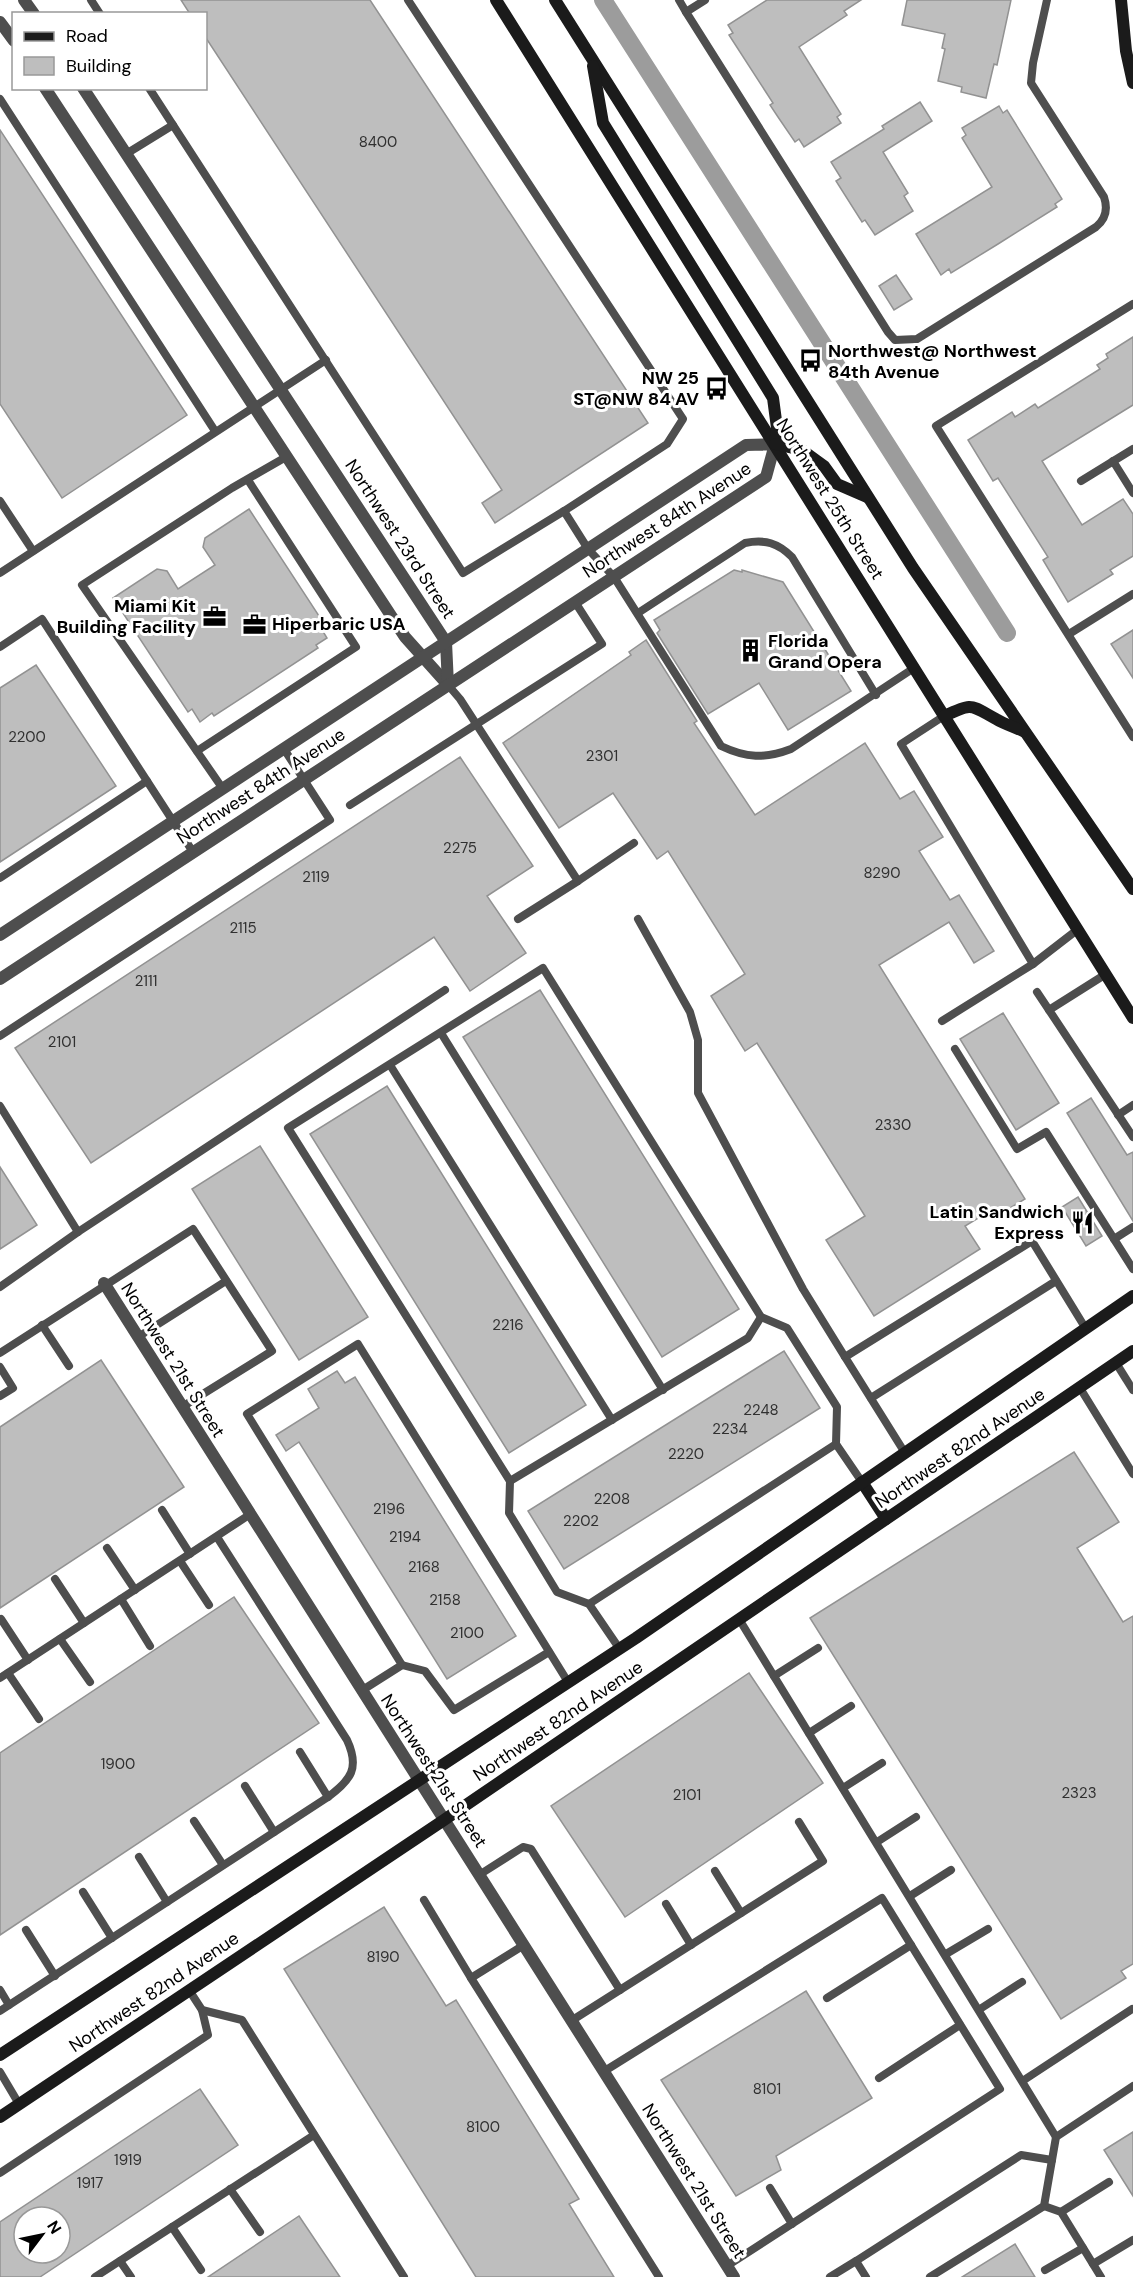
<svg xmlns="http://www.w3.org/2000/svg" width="1133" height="2277" viewBox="0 0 1133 2277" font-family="'DM Sans',sans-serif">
<rect width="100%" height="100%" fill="#fff"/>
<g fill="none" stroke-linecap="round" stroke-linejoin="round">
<polyline stroke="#9c9c9c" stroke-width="18" points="603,0 1007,633"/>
</g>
<g fill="#bebebe" stroke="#929292" stroke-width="1.5" fill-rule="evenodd">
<polygon points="181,0 370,0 648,423 495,523 482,503 502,490 206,38 206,14 190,14"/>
<polygon points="767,0 861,0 844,11 847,15 799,47 841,114 837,117 841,123 804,147 799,139 795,142 778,117 770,105 773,103 729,35 733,33 728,25"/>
<polygon points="907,0 1011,0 997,65 994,64 986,98 961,92 962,87 938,81 945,49 942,48 945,34 902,25"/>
<polygon points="920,102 932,121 883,152 908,193 904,196 913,211 875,235 865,220 862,222 836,181 841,178 831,162 884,129 882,126"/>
<polygon points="999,106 1003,113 1007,110 1062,199 1055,204 1057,207 998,244 951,273 949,269 941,275 916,234 992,187 962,138 966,135 962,128"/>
<polygon points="0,130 187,415 62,498 0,404"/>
<polygon points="896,275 912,299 894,310 879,286"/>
<polygon points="1133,337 1133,405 1042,461 1082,525 1123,499 1133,514 1133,556 1110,570 1113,574 1068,602 1043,560 1048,557 998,478 993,481 968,440 1012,412 1015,417 1035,404 1038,408 1100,369 1097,365 1108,358 1106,354"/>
<polygon points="249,509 323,622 319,625 327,638 316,645 318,648 214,716 212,713 200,722 192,709 188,712 113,598 157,569 167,571 178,589 215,565 203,547 205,538"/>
<polygon points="734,570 742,572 742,570 783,582 851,691 788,730 759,683 708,714 657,633 660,630 654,620"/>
<polygon points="1133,630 1133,678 1111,644"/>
<polygon points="646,640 697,721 694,723 755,815 865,743 900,799 914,791 943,837 919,851 950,900 959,895 994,951 974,963 949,922 879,965 1025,1199 997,1216 993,1209 965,1226 980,1249 874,1316 826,1240 865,1216 757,1043 745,1051 711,996 745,974 668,851 657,859 613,793 559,828 503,743 631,655 629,652"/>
<polygon points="36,665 116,786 0,862 0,688"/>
<polygon points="460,757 533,866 487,896 526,953 470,991 434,937 91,1163 15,1048"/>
<polygon points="540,990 739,1309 662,1357 463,1037"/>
<polygon points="1003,1013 1059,1103 1016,1130 960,1039"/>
<polygon points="387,1086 586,1405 509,1453 310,1134"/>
<polygon points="1091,1098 1127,1155 1133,1152 1133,1221 1067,1113"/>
<polygon points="260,1146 368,1317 299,1360 192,1189"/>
<polygon points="0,1167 37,1225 0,1249"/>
<polygon points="1078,1197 1102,1236 1086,1246 1062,1207"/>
<polygon points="784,1351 820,1408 564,1569 528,1511"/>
<polygon points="101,1360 184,1487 0,1608 0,1427"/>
<polygon points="337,1371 345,1383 355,1377 516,1636 447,1679 299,1442 286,1451 276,1435 319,1408 308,1389"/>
<polygon points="1074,1452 1119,1522 1077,1548 1123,1622 1133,1616 1133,1964 1121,1971 1126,1978 1061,2019 810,1618"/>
<polygon points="234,1597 319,1723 0,1935 0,1753"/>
<polygon points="749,1673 823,1783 625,1917 551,1806"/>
<polygon points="384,1907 446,2006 456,2000 579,2199 569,2204 614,2277 476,2277 284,1969"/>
<polygon points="806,1991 872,2098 776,2156 781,2170 736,2196 661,2080"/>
<path d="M200 2089 238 2145 40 2277H0V2222ZM24 2217H60V2253H24Z"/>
<polygon points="1133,2132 1133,2196 1104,2150"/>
<polygon points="299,2216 340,2277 208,2277"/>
<polygon points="1015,2244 1035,2277 962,2277"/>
</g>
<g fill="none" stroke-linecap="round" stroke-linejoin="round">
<g stroke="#4e4e4e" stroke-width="8">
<polyline points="91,0 100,14"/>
<path d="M408 0 683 419 667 444 564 511 588 549 614 577 721 746C746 758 765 759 791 749L914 668"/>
<polyline points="679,0 686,12"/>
<path d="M705 0 686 12 888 332 895 340 917 339 1096 227C1106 219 1108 209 1104 197L1031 83 1033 63 1047 0"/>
<polyline points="149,88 463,573 564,511"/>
<polyline points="0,99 215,431"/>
<polyline points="126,154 173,125"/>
<polyline points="1133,304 936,426 1133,737"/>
<polyline points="1113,461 1133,493"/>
<polyline points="1081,481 1133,449"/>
<polyline points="0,501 33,551"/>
<polyline points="0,573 326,360"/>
<path d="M638 613 745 543C765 539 778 543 792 557L876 695"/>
<polyline points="1069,634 1133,594"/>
<polyline points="0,647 42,619 193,852"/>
<polyline points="448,685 460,699 578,881 634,843"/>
<polyline points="197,751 356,647 248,480"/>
<polyline points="223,789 82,585 232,488 286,457"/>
<polyline points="350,805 602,644 575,602"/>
<polyline points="0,878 147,781"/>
<polyline points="518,919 578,881"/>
<polyline points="638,919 690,1012 698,1040 698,1093 803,1289 845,1357"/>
<polyline points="1033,964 1077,930"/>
<polyline points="1106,974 1049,1010 1133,1137"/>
<polyline points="1037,992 1049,1010"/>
<polyline points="942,1021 1033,964 901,744 944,716"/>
<polyline points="441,1033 663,1390"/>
<polyline points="0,1036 330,820 284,749"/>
<polyline points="955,1049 1017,1149 1046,1132 1114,1239 1133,1227"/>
<polyline points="390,1065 612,1420"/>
<polyline points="0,1106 78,1232"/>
<polyline points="1118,1115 1133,1105"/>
<polyline points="1114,1239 1133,1269"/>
<polyline points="0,1287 78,1232 445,990"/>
<polyline points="42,1325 69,1366"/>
<polyline points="138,1337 226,1281"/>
<polyline points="0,1353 193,1229 272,1351 182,1407"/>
<polyline points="1116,1363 1133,1390"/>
<polyline points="0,1367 13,1388 0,1396"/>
<polyline points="1080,1388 1133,1474"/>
<polyline points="871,1398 1056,1281"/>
<polyline points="905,1453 845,1357 1032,1241 1086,1329"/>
<polyline points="510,1481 748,1338 761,1317"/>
<polyline points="162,1510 190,1554"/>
<polyline points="107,1548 135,1590"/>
<polyline points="180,1561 209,1605"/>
<polyline points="55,1579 84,1623"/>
<polyline points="121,1599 150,1646"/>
<polyline points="589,1604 836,1444"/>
<polyline points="1,1619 28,1660"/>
<polyline points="739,1619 1056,2137"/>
<polyline points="60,1639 90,1682"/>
<polyline points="619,1648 589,1604 557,1592 509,1513 510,1481 288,1128 543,968 761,1317 787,1328 837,1407 836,1444 862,1482"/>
<polyline points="402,1665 425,1671 454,1710 549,1652"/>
<polyline points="8,1673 39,1719"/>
<polyline points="774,1676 818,1648"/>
<polyline points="0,1678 249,1515"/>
<polyline points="361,1691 402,1665 247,1414 358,1344 568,1682"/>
<polyline points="809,1733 851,1706"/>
<polyline points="300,1752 328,1797"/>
<polyline points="245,1786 274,1832"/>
<polyline points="843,1788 882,1763"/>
<polyline points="194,1821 223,1865"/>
<polyline points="877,1842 916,1817"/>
<polyline points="139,1857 167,1902"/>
<polyline points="715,1871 741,1913"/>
<polyline points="479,1875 523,1847 531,1849 620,1990"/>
<polyline points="83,1892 112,1938"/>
<polyline points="910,1896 951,1870"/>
<polyline points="424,1900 471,1978 524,1945"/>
<polyline points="666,1904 691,1945"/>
<polyline points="26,1930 55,1976"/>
<polyline points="946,1954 988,1929"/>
<polyline points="471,1978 659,2277"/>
<polyline points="0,1990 9,2005"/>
<polyline points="189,1990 202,2010 242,2020 404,2277"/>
<polyline points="827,1998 911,1945"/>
<polyline points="980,2009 1022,1982"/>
<path d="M0 2011 328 1797C351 1780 360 1768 347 1740L217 1537"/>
<polyline points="571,2021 823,1861 799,1822"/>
<polyline points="0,2072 19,2104"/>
<polyline points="603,2072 882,1898 1000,2089 727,2266"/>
<polyline points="879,2078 960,2025"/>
<polyline points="1024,2080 1132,2009"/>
<polyline points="0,2173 208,2035 202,2010"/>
<polyline points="770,2188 792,2224"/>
<polyline points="230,2189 260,2232"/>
<polyline points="1044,2206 1061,2212 1101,2277"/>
<polyline points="1061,2212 1109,2182"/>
<polyline points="172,2227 201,2270"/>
<polyline points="120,2261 131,2277"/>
<polyline points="1093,2264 1133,2240"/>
<polyline points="1045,2270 1083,2248"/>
<polyline points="95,2277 314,2135"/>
<polyline points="830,2277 856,2261"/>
<polyline points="866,2277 856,2261 1021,2155 1052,2160"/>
<polyline points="930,2277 1044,2206 1056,2137 1133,2086"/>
</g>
<g stroke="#4e4e4e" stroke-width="12">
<polyline points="24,0 34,14"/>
<polyline points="0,22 14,41"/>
<polyline points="45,88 405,637 448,685"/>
<polyline points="83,88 446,642 448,685"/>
<polyline points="0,935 746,445 775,444 766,477 0,979"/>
<polyline points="104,1283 734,2277"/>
</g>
<g stroke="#1b1b1b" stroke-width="12">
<polyline points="496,0 1133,1018"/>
<polyline points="555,0 913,568 1133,889"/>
<polyline points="1121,0 1126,51 1133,83"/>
<polyline points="593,66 603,123 773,398 777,428 775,444"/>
<polyline points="775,444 802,450 824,466 837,484 867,497"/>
<path d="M944 716C974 702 970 705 996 719 1004 724 1014 727 1023 731"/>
<polyline points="862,1482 886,1519"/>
<polyline points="0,2055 636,1638 1133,1296"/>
<polyline points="0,2117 444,1820 1133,1351"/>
</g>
</g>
<defs>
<symbol id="bus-bare" viewBox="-9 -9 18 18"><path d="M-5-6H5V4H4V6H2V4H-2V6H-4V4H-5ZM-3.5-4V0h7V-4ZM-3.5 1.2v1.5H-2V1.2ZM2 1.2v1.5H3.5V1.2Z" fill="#000" stroke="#fff" stroke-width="2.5" paint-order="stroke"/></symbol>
<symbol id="office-bare" viewBox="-9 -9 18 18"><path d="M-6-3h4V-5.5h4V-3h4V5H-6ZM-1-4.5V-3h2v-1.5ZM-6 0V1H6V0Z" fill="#000" stroke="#fff" stroke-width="2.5" paint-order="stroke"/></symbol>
<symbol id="building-bare" viewBox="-9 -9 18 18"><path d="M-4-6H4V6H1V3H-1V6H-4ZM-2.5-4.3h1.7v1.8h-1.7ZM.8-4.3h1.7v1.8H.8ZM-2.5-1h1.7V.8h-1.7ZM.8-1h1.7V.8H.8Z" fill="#000" stroke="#fff" stroke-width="2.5" paint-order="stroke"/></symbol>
<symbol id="restaurant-bare" viewBox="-9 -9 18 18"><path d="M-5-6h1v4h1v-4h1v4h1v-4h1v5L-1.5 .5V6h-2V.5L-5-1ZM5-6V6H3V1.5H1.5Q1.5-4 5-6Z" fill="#000" stroke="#fff" stroke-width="2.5" paint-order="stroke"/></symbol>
</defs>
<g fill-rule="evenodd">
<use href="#bus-bare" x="794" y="344" width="33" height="33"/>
<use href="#bus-bare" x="700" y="372" width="33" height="33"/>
<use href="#office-bare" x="198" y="600" width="33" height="33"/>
<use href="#office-bare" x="238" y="608" width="33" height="33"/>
<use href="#building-bare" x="734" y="634" width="33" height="33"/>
<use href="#restaurant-bare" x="1066" y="1206" width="33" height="33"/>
</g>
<g text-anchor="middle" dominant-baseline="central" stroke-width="6" stroke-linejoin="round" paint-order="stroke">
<g font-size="15" fill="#303030">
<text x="378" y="142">8400</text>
<text x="27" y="737">2200</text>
<text x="602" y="756">2301</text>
<text x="460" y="848">2275</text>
<text x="882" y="873">8290</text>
<text x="316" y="877">2119</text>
<text x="243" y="928">2115</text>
<text x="146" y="981">2111</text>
<text x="62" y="1042">2101</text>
<text x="893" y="1125">2330</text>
<text x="508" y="1325">2216</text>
<text x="761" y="1410">2248</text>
<text x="730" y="1429">2234</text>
<text x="686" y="1454">2220</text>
<text x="612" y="1499">2208</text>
<text x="389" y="1509">2196</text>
<text x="581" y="1521">2202</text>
<text x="405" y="1537">2194</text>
<text x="424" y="1567">2168</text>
<text x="445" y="1600">2158</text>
<text x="467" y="1633">2100</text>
<text x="118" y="1764">1900</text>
<text x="1079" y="1793">2323</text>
<text x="687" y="1795">2101</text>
<text x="383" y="1957">8190</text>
<text x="767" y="2089">8101</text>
<text x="483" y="2127">8100</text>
<text x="128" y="2160">1919</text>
<text x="90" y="2183">1917</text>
</g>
<g font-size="18" font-weight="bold" fill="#000" stroke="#fff" text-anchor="start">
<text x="828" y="351">Northwest@ Northwest<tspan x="828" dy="21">84th Avenue</tspan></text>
<text x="699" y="378" text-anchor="end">NW 25<tspan x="699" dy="21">ST@NW 84 AV</tspan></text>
<text x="196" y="606" text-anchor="end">Miami Kit<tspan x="196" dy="21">Building Facility</tspan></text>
<text x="272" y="624">Hiperbaric USA</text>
<text x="768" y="641">Florida<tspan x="768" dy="21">Grand Opera</tspan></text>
<text x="1064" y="1212" text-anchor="end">Latin Sandwich<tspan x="1064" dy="21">Express</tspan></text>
</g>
<g font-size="18" fill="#000" stroke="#fff">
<text transform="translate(830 499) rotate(58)">Northwest 25th Street</text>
<text transform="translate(667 520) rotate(-33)">Northwest 84th Avenue</text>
<text transform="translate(400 539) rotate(57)">Northwest 23rd Street</text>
<text transform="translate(261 786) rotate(-33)">Northwest 84th Avenue</text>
<text transform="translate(173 1360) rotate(58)">Northwest 21st Street</text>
<text transform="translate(960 1448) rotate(-34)">Northwest 82nd Avenue</text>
<text transform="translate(558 1721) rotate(-34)">Northwest 82nd Avenue</text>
<text transform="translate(434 1771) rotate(57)">Northwest 21st Street</text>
<text transform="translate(154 1992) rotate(-34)">Northwest 82nd Avenue</text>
<text transform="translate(694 2181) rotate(58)">Northwest 21st Street</text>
</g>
</g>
<rect x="12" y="12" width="195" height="78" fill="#ffffff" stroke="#999999" stroke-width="1.5"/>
<rect x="24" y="32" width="30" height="9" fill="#1b1b1b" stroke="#999999" stroke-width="1.5"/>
<text x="66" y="42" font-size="18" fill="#000000">Road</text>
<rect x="24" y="57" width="30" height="18" fill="#bebebe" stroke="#999999" stroke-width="1.5"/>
<text x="66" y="72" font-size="18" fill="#000000">Building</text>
<g transform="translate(42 2235) rotate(58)"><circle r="28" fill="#ffffff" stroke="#999999" stroke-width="1.5"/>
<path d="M0-4.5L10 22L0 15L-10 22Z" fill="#000000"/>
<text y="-9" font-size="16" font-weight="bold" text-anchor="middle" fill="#000000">N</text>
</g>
</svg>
